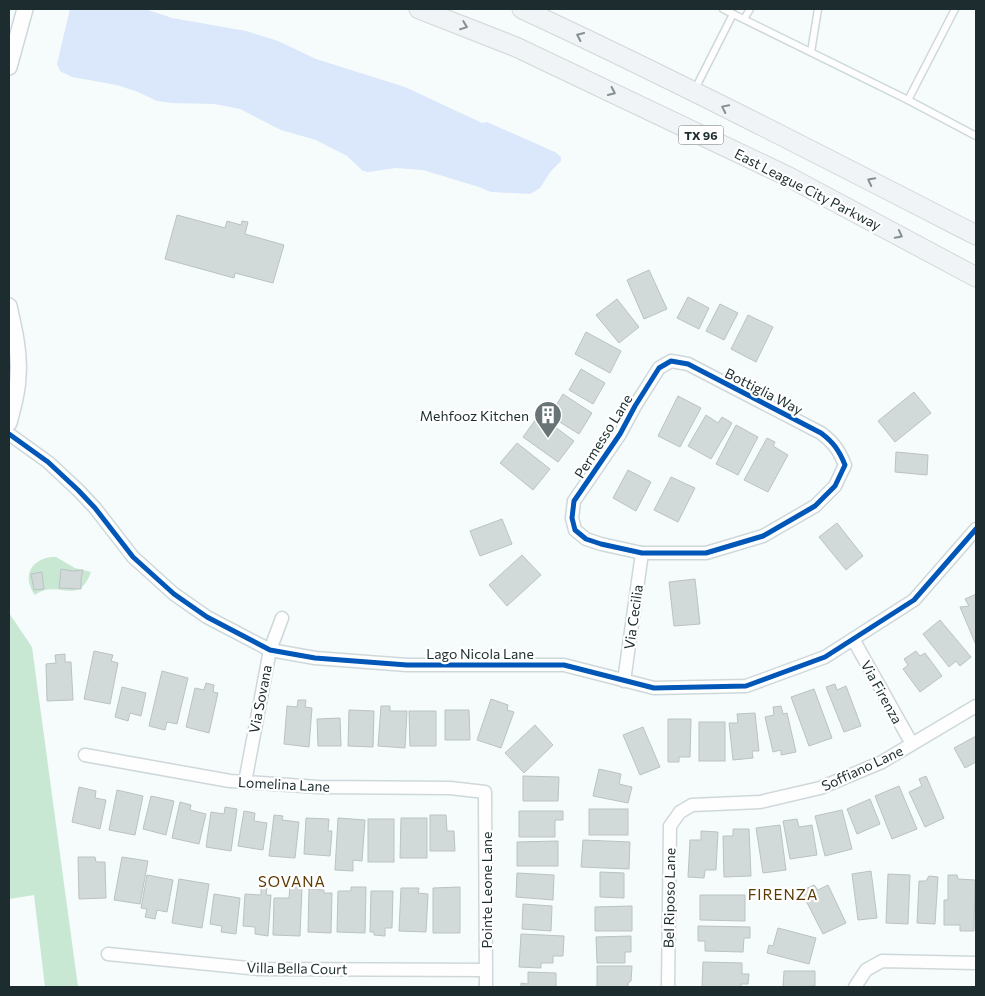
<svg xmlns="http://www.w3.org/2000/svg" width="985" height="996" viewBox="0 0 985 996" font-family="Commissioner,sans-serif">
<rect width="100%" height="100%" fill="#f6fbfb"/>
<g fill="#c9e8d4">
<path d="M51 557H56L75 568 91 572C78 608 57 578 35 595 22 577 30 560 51 557Z"/>
<polygon points="9,613 32,647 78,987 45,987 34,895 9,899"/>
</g>
<polygon fill="#dbe7fa" points="70,9 145,9 172,18 246,31 278,41 316,59 405,87 482,123 487,122 555,152 561,157 561,161 551,171 540,188 530,194 491,192 479,187 423,170 396,168 368,172 363,171 347,156 316,140 281,130 240,109 215,104 172,103 157,101 138,92 117,85 72,77 60,71 57,64"/>
<g fill="#d1dad9" stroke="#bac3c2">
<polygon points="177,215 225,228 227,221 241,225 242,221 248,222 245,234 284,245 273,283 235,273 234,278 165,259"/>
<polygon points="649,270 667,309 644,319 627,280"/>
<polygon points="688,297 709,308 699,329 677,318"/>
<polygon points="617,299 639,327 619,343 596,315"/>
<polygon points="720,304 738,313 724,340 706,331"/>
<polygon points="748,315 773,327 756,362 731,349"/>
<polygon points="586,332 621,351 610,373 575,354"/>
<polygon points="581,369 605,383 593,404 569,390"/>
<polygon points="914,392 931,413 895,442 878,421"/>
<polygon points="563,394 592,413 579,434 550,416"/>
<polygon points="678,396 701,408 680,447 658,436"/>
<polygon points="539,415 574,441 558,462 523,437"/>
<polygon points="706,415 718,423 722,417 732,423 711,459 688,446"/>
<polygon points="736,425 758,437 738,475 716,464"/>
<polygon points="767,438 775,442 773,446 788,455 768,492 744,480"/>
<polygon points="517,443 550,469 533,490 500,463"/>
<polygon points="896,452 928,455 927,475 895,472"/>
<polygon points="628,470 651,482 636,511 613,498"/>
<polygon points="671,477 695,488 678,522 654,510"/>
<polygon points="502,519 512,544 480,556 470,531"/>
<polygon points="837,523 863,556 846,570 819,537"/>
<polygon points="522,555 541,575 507,606 489,585"/>
<polygon points="61,569 72,571 83,570 81,579 81,589 59,588"/>
<polygon points="42,572 44,589 34,590 31,574"/>
<polygon points="695,579 700,624 674,626 669,582"/>
<polygon points="976,594 976,645 960,607 969,606 965,599"/>
<polygon points="940,620 971,657 960,666 956,661 949,667 923,634"/>
<polygon points="94,651 113,655 111,661 118,663 110,704 84,699"/>
<polygon points="916,651 920,656 925,653 942,676 920,692 903,669 908,665 904,659"/>
<polygon points="65,654 65,662 71,662 73,700 47,701 46,664 56,663 55,655"/>
<polygon points="162,671 188,678 177,724 167,722 165,730 149,726"/>
<polygon points="206,683 214,685 213,692 218,693 209,733 186,727 195,688 204,690"/>
<polygon points="835,684 837,690 846,686 861,726 844,732 826,687"/>
<polygon points="122,687 146,693 141,716 130,713 128,721 115,717"/>
<polygon points="814,689 832,738 809,746 791,697"/>
<polygon points="491,699 508,705 507,710 514,712 501,748 477,740"/>
<polygon points="298,700 306,700 305,707 312,708 309,747 284,744 287,706 297,707"/>
<polygon points="381,706 390,706 390,711 407,711 405,748 378,746"/>
<polygon points="781,706 783,714 787,713 796,752 781,755 781,750 773,752 765,717 774,715 773,707"/>
<polygon points="349,710 374,711 373,747 348,746"/>
<polygon points="445,710 469,710 470,740 445,740"/>
<polygon points="409,711 436,711 436,746 410,746"/>
<polygon points="755,713 759,751 752,751 753,758 733,760 729,723 738,723 737,714"/>
<polygon points="340,718 341,746 318,746 317,719"/>
<polygon points="668,719 691,719 690,757 679,757 679,762 668,762"/>
<rect x="699" y="722" width="26" height="39"/>
<polygon points="535,725 553,745 524,773 505,753"/>
<polygon points="643,727 660,767 640,775 623,735"/>
<polygon points="976,736 976,762 965,768 954,748"/>
<polygon points="599,769 621,774 619,784 632,787 628,803 593,796"/>
<polygon points="523,776 559,777 558,801 523,801"/>
<polygon points="926,776 944,818 925,827 909,792 922,786 919,779"/>
<polygon points="899,786 917,829 892,839 875,796"/>
<polygon points="79,787 96,791 95,798 106,800 100,829 72,822"/>
<polygon points="117,790 143,796 135,835 109,830"/>
<polygon points="151,796 174,801 166,835 143,829"/>
<polygon points="870,799 880,824 857,834 847,809"/>
<polygon points="180,802 191,805 190,810 206,814 199,844 172,838"/>
<polygon points="225,807 237,809 231,851 206,847 211,812 224,814"/>
<rect x="589" y="809" width="39" height="26"/>
<polygon points="842,810 852,849 825,856 815,816"/>
<polygon points="244,811 255,813 254,821 267,823 263,850 238,846"/>
<polygon points="519,811 563,811 563,820 555,820 555,837 519,837"/>
<polygon points="274,815 283,816 282,820 299,822 295,858 269,856"/>
<polygon points="430,815 446,815 447,831 454,831 455,851 430,851"/>
<polygon points="306,818 329,819 328,831 332,831 330,856 304,854"/>
<polygon points="338,818 365,820 362,861 353,860 353,871 335,870"/>
<polygon points="401,818 427,818 427,858 400,858"/>
<rect x="368" y="819" width="26" height="43"/>
<polygon points="797,819 799,827 812,825 817,855 790,859 783,821"/>
<polygon points="780,825 786,870 763,873 756,828"/>
<polygon points="733,829 749,829 751,876 724,877 723,836 733,836"/>
<polygon points="701,831 718,832 716,870 705,870 704,878 688,877 690,840 701,840"/>
<polygon points="583,840 630,842 629,869 581,867"/>
<polygon points="558,841 558,866 517,866 517,842"/>
<polygon points="78,857 95,857 96,862 105,862 106,898 79,899"/>
<polygon points="122,857 148,861 140,904 114,900"/>
<polygon points="871,871 877,918 858,920 852,874"/>
<polygon points="600,872 624,873 624,898 600,897"/>
<polygon points="517,873 554,875 553,900 516,897"/>
<polygon points="888,874 910,875 908,924 886,923"/>
<polygon points="147,875 173,880 167,912 157,910 155,919 145,917 147,909 141,908"/>
<polygon points="948,875 957,875 958,879 975,880 974,931 960,931 960,925 944,925 944,900 948,900"/>
<polygon points="929,876 938,877 935,924 917,923 919,881 926,881"/>
<polygon points="179,879 209,884 202,928 172,923"/>
<polygon points="814,885 818,890 828,885 846,923 823,934 801,891"/>
<polygon points="290,886 302,887 300,936 273,935 274,898 289,898"/>
<polygon points="351,887 366,887 365,933 337,932 338,891 351,891"/>
<polygon points="460,887 460,933 433,933 433,888"/>
<polygon points="261,888 267,888 266,895 271,895 268,936 255,934 255,927 243,926 245,894 261,895"/>
<polygon points="401,888 419,888 418,893 428,894 426,932 399,931"/>
<polygon points="309,889 324,890 324,893 332,893 331,933 308,932"/>
<polygon points="371,891 393,891 392,928 385,928 385,936 374,935 374,932 370,932"/>
<polygon points="214,894 240,898 236,934 221,932 222,926 210,924"/>
<polygon points="700,895 745,895 745,921 700,920"/>
<polygon points="523,904 552,906 551,931 522,929"/>
<polygon points="632,906 632,931 595,931 595,907"/>
<polygon points="698,926 750,927 750,938 744,938 743,952 705,951 705,941 698,941"/>
<polygon points="778,928 816,938 809,964 767,953 769,945 773,946"/>
<polygon points="521,934 564,936 563,956 553,956 553,963 541,963 541,968 519,967"/>
<polygon points="631,936 631,952 625,952 625,963 597,963 596,937"/>
<polygon points="703,962 742,963 742,974 749,974 748,984 741,984 741,987 702,987"/>
<polygon points="597,966 632,966 631,981 628,983 628,987 597,987"/>
<polygon points="784,971 815,971 815,986 783,987"/>
<polygon points="528,972 556,973 556,987 521,987 521,983 528,984"/>
</g>
<g fill="none" stroke-linecap="round" stroke-linejoin="round">
<defs>
<g id="service">
<polyline points="723,9 908,100 976,136"/>
<polyline points="744,19 750,9"/>
<polyline points="811,52 818,9"/>
<polyline points="694,91 733,14"/>
<polyline points="908,100 955,9"/>
</g>
<g id="minor">
<path d="M671 361 688 364 821 433C833 442 839 450 845 465L835 486 815 506 763 536 706 553H642L601 544 586 539 575 530 572 518 574 501 620 434 635 406 659 368Z"/>
<polyline points="9,434 48,462 78,490 95,508 133,557 174,594 207,617 270,650 315,658 407,665 564,665 654,688 746,686 825,657 914,600 976,529"/>
<polyline points="853,639 912,744"/>
<polyline points="624,681 642,553"/>
<polyline points="85,755 230,781 318,787 450,788 485,792 486,987"/>
<polyline points="245,782 270,650 282,618"/>
<polyline points="108,954 259,969 486,970"/>
<polyline points="668,987 670,826 680,812 692,805 760,802 820,788 882,762 976,706"/>
<polyline points="855,987 866,970 882,961 976,963"/>
</g>
<g id="tertiary">
<polyline points="9,67 25,9"/>
<path d="M9 306C14 328 20 353 18 376 18 392 13 407 9 423"/>
</g>
<g id="primary">
<polyline points="419,9 516,47 787,176 976,277"/>
<path d="M522 9C675 80 826 158 976 235"/>
</g>
</defs>
<use href="#service" stroke="#ced8da" stroke-width="9"/>
<use href="#minor" stroke="#ced8da" stroke-width="15"/>
<use href="#tertiary" stroke="#ced8da" stroke-width="18"/>
<use href="#primary" stroke="#d3d7d8" stroke-width="21"/>
<use href="#service" stroke="#fefefe" stroke-width="6"/>
<use href="#minor" stroke="#fefefe" stroke-width="12"/>
<use href="#tertiary" stroke="#fefefe" stroke-width="15"/>
<use href="#primary" stroke="#f0f4f7" stroke-width="19"/>
<defs>
<g id="cycleway">
<path d="M671 361 688 364 821 433C833 442 839 450 845 465L835 486 815 506 763 536 706 553H642L601 544 586 539 575 530 572 518 574 501 620 434 635 406 659 368Z"/>
<polyline points="9,434 48,462 78,490 95,508 133,557 174,594 207,617 270,650 315,658 407,665 564,665 654,688 746,686 825,657 914,600 976,529"/>
</g>
</defs>
<use href="#cycleway" stroke="#fff" stroke-width="8"/>
<use href="#cycleway" stroke="#0057b8" stroke-width="5"/>
</g>
<defs><path id="oneway-chevron" d="M-2-3.5L2.5 0L-2 3.5" fill="none" stroke-width="1.6" stroke-linecap="round" stroke-linejoin="round" transform="scale(1.25)"/></defs>
<g stroke="#869093">
<use href="#oneway-chevron" transform="translate(464 26) rotate(21)"/>
<use href="#oneway-chevron" transform="translate(580 36) rotate(-155)"/>
<use href="#oneway-chevron" transform="translate(612 92) rotate(25)"/>
<use href="#oneway-chevron" transform="translate(725 108) rotate(-154)"/>
<use href="#oneway-chevron" transform="translate(871 181) rotate(-153)"/>
<use href="#oneway-chevron" transform="translate(899 235) rotate(28)"/>
</g>
<defs>
<symbol id="building-pin" viewBox="-11 -11 22 30"><path d="M0 17L-7.5 6A9.5 9.5 0 1 1 7.5 6Z" fill="#687476" stroke="#fff"/><path d="M-4-6H4V6H1V3H-1V6H-4ZM-2.5-4.3h1.7v1.8h-1.7ZM.8-4.3h1.7v1.8H.8ZM-2.5-1h1.7V.8h-1.7ZM.8-1h1.7V.8H.8Z" fill="#fff"/></symbol>
</defs>
<g fill-rule="evenodd">
<use href="#building-pin" x="532" y="399" width="32" height="43"/>
</g>
<g text-anchor="middle" dominant-baseline="central" stroke-width="4.5" stroke-linejoin="round" paint-order="stroke">
<rect fill="#fff" stroke="#606b6d" stroke-width="1" x="678.5" y="125.5" width="45" height="19" rx="4"/>
<g font-size="12" font-weight="bold" fill="#1c2c2f">
<text x="701" y="135">TX 96</text>
</g>
<g font-size="14" fill="#1c2c2f" stroke="#fff">
<text transform="translate(808 189) rotate(27)">East League City Parkway</text>
<text transform="translate(764 391) rotate(27)">Bottiglia Way</text>
<text transform="translate(603 436) rotate(-58)">Permesso Lane</text>
<text transform="translate(633 617) rotate(-82)">Via Cecilia</text>
<text x="480" y="653">Lago Nicola Lane</text>
<text transform="translate(882 692) rotate(61)">Via Firenza</text>
<text transform="translate(260 699) rotate(-79)">Via Sovana</text>
<text transform="translate(862 768) rotate(-25)">Soffiano Lane</text>
<text transform="translate(284 784) rotate(3)">Lomelina Lane</text>
<text transform="translate(486 890) rotate(-90)">Pointe Leone Lane</text>
<text transform="translate(669 898) rotate(-89)">Bel Riposo Lane</text>
<text transform="translate(297 968) rotate(1)">Villa Bella Court</text>
</g>
<g font-size="14" fill="#1c2c2f" stroke="#fff" text-anchor="end">
<text x="529" y="415">Mehfooz Kitchen</text>
</g>
<g font-size="15" letter-spacing="1" fill="#5d3a03" stroke="#fff">
<text x="292" y="881">SOVANA</text>
<text x="783" y="894">FIRENZA</text>
</g>
</g>
<rect width="985" height="996" fill="none" stroke="#1c2c2f" stroke-width="20"/>
</svg>
